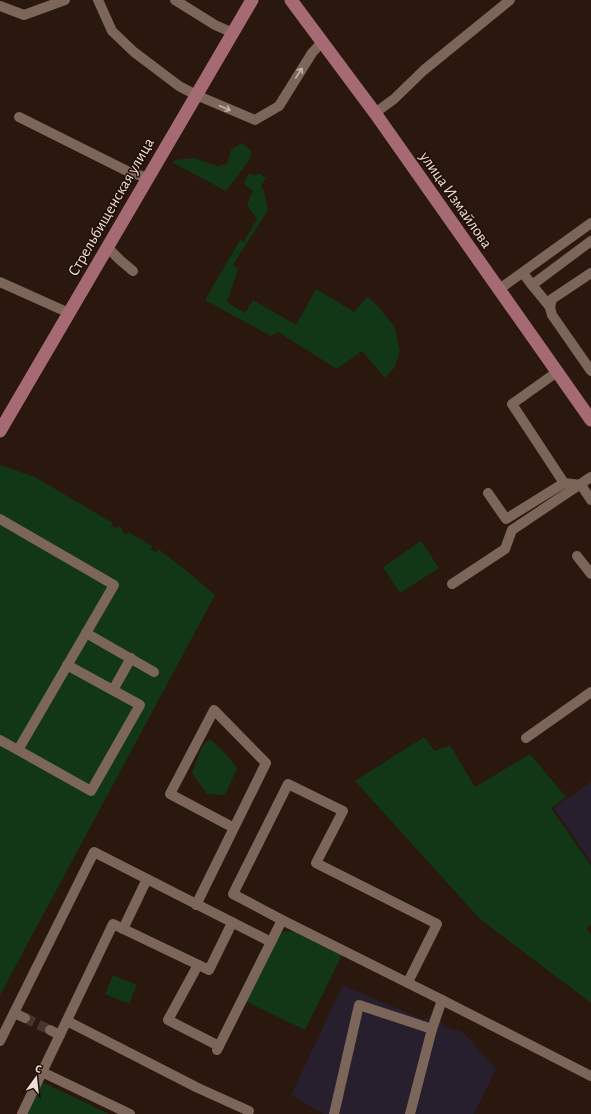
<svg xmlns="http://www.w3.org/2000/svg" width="591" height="1114" viewBox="0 0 591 1114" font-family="'Alegreya Sans',sans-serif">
<rect width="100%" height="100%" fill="#2a170e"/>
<g fill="#281f2e">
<polygon points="591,782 591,862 554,808"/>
<polygon points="343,985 424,1020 431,1016 440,1020 445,1027 463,1032 496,1069 474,1114 324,1114 291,1095"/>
</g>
<g fill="#123716">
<polygon points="242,143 252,152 248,162 226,191 173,163 175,160 194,158 217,166 227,164 231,150"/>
<polygon points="249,173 256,176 258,173 266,178 261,186 264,191 268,210 233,265 238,269 227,302 245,313 253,300 296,325 316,289 354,312 367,297 376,304 394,326 400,351 394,368 385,378 362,351 337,369 278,332 271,336 205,300 240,240 244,241 257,219 247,204 253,191 244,184"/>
<path d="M0 465 35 477 113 523 112 526 117 529 118 526 123 529 122 532 126 535 128 532 152 546 151 549 156 553 158 549C163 552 166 556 171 559 186 570 200 582 215 595L0 995Z"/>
<polygon points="421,541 439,568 400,593 383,567"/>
<polygon points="424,737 435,751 450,745 475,787 530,754 566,797 551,808 591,866 591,925 587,928 591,935 591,1003 480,919 355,781"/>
<polygon points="210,739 225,753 237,768 225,795 207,794 192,773 202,746"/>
<polygon points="285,931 295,932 342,955 305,1030 245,1001 279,935"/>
<polygon points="113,975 137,985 129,1004 105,994"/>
<polygon points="42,1082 109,1114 26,1114"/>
</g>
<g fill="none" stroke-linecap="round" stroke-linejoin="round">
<polyline stroke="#47352c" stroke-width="10" stroke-dasharray="10 5" stroke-linecap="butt" points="25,1018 50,1030"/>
<g stroke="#7c6559" stroke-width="10">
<polyline points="98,0 112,31 134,52 179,86 196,95 255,120 279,106 312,53 322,42"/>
<polyline points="175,0 215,25 233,33"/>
<polyline points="0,6 24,15 65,0"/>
<polyline points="375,113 394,99 424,70 510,0"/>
<polyline points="19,117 129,172 148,178"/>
<polyline points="107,247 120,260 133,271"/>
<polyline points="523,273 532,285 591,241"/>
<polyline points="591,273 552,299 550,307 552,315 591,371"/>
<polyline points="0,282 69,313"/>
<polyline points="532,285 550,307"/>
<polyline points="498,290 591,223"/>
<polyline points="557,372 512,404 564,483"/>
<polyline points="488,493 506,519 564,483 581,485 591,500"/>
<polyline points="0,519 114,585 18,750 0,740"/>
<polyline points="577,556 591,574"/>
<polyline points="452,584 505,549 512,530 591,477"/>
<polyline points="86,633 154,672"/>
<polyline points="113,690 131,658"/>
<polyline points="526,738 591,692"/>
<polyline points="18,750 91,791 140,705 67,665"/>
<polyline points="196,905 266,763 214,710 170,794 234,828"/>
<polyline points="123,929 147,879 271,942"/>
<polyline points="198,965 168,1020 219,1046"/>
<polyline points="408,982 437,924 316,863 343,811 288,784 233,894 282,920 442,1000"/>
<polyline points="14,1013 25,1018"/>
<polyline points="67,1021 198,1088 249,1111"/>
<polyline points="432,1029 442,1000 591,1076"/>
<polyline points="50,1030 60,1035"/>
<polyline points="0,1041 94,852 147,879"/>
<polyline points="217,1050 282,920"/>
<polyline points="42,1072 130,1114"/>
<polyline points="22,1114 113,924 209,970 232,923"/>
<polyline points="334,1114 359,1005 432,1029 410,1114"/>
</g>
<g stroke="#a66a75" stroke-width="13">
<polyline points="291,0 375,113 591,420"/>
<polyline points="0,431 252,0"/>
</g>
</g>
<defs><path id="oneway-shaft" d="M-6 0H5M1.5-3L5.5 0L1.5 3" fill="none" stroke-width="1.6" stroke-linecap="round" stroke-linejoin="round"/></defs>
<g stroke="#c5b4ac">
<use href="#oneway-shaft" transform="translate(299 73) rotate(-57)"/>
<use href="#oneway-shaft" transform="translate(225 108) rotate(23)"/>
</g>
<g text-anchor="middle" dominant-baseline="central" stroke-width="3" stroke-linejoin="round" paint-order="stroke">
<g font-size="16" fill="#ecded8" stroke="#200e06">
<text transform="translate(456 200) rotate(55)">улица Измайлова</text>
<text transform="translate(111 207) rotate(-60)">Стрельбищенская улица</text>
</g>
</g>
<g transform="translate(36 1078) rotate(15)" stroke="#200e06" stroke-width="3" paint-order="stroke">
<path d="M0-3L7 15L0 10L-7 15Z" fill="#ecded8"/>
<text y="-6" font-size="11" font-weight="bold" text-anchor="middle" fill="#ecded8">С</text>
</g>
</svg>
